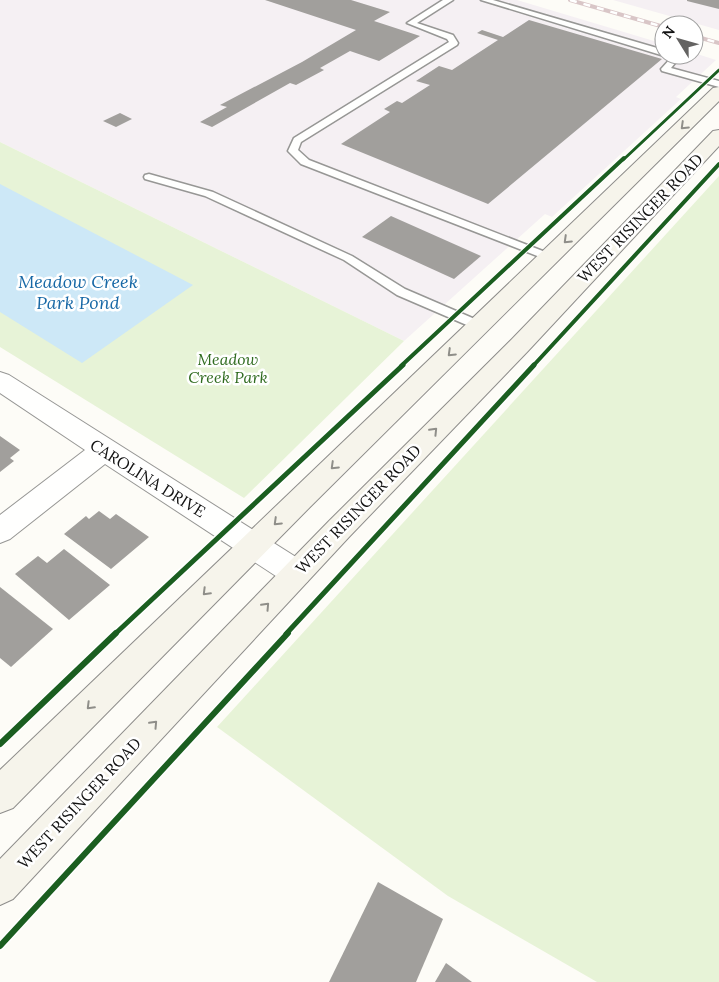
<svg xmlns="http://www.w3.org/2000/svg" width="719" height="982" viewBox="0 0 719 982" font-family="Lora,serif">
<rect width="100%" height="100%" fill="#fdfcf7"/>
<g fill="#f5f0f3">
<polygon points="0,0 517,0 664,44 664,55 694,55 694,53 716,60 676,97 681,99 552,217 545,214 404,341 0,142"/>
<polygon points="613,0 719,0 719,30"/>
</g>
<g fill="#e7f3d7">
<polygon points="0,142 404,341 244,498 0,347"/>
<polygon points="719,176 719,982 597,982 448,896 217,727"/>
</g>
<polygon fill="#cde8f7" points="0,184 193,285 82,363 0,312"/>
<g fill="#a19f9c">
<polygon points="265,0 351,0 390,12 374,21 420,36 379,61 350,51 320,68 324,70 296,85 290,83 212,127 200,122 227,107 220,105 302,62 356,30"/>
<polygon points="719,0 719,9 687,1 687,0"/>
<polygon points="529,20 662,59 488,204 341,144 390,112 384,109 397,101 402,103 430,85 416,81 439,66 452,70 498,40 477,33 482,30 503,37"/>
<polygon points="120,113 132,119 116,127 103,121"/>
<polygon points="391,216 481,256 454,279 362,237"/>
<polygon points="0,436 20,450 10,458 14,461 0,472"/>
<polygon points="99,511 110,519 116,514 149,537 111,569 64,534 86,516 89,519"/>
<polygon points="64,549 110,585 69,620 15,574 38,556 47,563"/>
<polygon points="0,587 53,629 11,667 0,658"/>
<polygon points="378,882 443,919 416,982 329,982"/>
<polygon points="446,963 472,982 435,982"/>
</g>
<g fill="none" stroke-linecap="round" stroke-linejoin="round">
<defs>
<g id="lane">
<polygon points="443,0 453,0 417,23 453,35 458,43 457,45 301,142 298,150 309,160 553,255 555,257 553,259 545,259 301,164 288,151 294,138 449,42 447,39 407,23"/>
<polygon points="481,0 493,0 664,50 664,55 666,55 661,55"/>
<polygon points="668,55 679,55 680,57 671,68 719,81 719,87 662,71 661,69 671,58"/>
<polygon points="149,174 213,192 352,256 405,289 484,323 486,326 480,330 476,329 397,295 344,260 205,196 145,179 144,177 145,175"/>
</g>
<polygon id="street" points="0,372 9,375 307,564 311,573 307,582 296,585 285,582 105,464 10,539 0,543 0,515 85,450 0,393"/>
<g id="secondary">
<polygon points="719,87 719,101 311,506 13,808 0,813 0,770 713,88"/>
<polygon points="719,130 719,146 528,351 349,537 13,899 0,905 0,859 329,521 512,339 713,131"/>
</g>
</defs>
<use href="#lane" stroke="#979795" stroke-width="3"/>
<use href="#street" stroke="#979795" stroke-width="2"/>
<use href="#secondary" stroke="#8e8d8b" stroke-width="2"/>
<use href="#lane" fill="#fffffe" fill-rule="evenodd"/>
<use href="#street" fill="#fffffe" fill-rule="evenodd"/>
<use href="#secondary" fill="#f6f4eb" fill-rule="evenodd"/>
<defs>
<g id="rail">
<polyline points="570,0 664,27"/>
<polyline points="694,36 719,43"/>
</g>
</defs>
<use href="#rail" stroke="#d9c6c7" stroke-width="4"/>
<use href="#rail" stroke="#fff" stroke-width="2.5" stroke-dasharray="7" stroke-linecap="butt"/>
<defs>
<polyline id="cycleway-far3" points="623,160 719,70"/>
<g id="cycleway-far2">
<polyline points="401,366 624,158"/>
<polyline points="533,366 719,164"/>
</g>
<g id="cycleway-far1">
<polyline points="115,634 403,365"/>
<polyline points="286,634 534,365"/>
</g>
<g id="cycleway">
<polyline points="0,744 116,633"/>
<polyline points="0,946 288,633"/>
</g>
</defs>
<use href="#cycleway-far3" stroke="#fff" stroke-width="5"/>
<use href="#cycleway-far2" stroke="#fff" stroke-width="6"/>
<use href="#cycleway-far1" stroke="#fff" stroke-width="8"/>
<use href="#cycleway" stroke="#fff" stroke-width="9"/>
<use href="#cycleway-far3" stroke="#1b5e20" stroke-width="3"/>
<use href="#cycleway-far2" stroke="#1b5e20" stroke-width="4"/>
<use href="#cycleway-far1" stroke="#1b5e20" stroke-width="5"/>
<use href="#cycleway" stroke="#1b5e20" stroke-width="6"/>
</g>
<defs><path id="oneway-chevron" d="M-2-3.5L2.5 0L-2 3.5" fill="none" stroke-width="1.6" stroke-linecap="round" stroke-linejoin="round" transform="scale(1.25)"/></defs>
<g stroke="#8f8e89">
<use href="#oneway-chevron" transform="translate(684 126) rotate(136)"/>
<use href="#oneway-chevron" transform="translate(567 240) rotate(136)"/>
<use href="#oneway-chevron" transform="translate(451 353) rotate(136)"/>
<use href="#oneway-chevron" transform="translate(434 431) rotate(-46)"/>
<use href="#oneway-chevron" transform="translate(334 466) rotate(136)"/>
<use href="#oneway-chevron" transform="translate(277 522) rotate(136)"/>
<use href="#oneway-chevron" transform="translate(206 592) rotate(135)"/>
<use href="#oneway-chevron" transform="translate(266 606) rotate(-47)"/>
<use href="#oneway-chevron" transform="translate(90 706) rotate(135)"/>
<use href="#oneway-chevron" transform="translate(154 724) rotate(-47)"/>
</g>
<g text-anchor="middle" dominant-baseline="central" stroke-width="5" stroke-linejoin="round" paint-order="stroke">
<g font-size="16" fill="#111" stroke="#fff">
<text transform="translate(640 218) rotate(-46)">WEST RISINGER ROAD</text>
<text transform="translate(148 478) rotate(32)">CAROLINA DRIVE</text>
<text transform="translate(358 509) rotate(-46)">WEST RISINGER ROAD</text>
<text transform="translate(79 803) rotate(-47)">WEST RISINGER ROAD</text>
</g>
<g font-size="16" font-style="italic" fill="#2f6b1f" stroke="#fff">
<text x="228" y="359">Meadow<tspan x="228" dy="18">Creek Park</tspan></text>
</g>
<g font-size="18" font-style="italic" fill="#1768a6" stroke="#fff">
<text x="78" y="281">Meadow Creek<tspan x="78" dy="21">Park Pond</tspan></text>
</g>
</g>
<g transform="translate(679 40) rotate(307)"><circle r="24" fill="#ffffff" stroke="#a0a0a0"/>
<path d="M0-4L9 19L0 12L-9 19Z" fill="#646362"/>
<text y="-8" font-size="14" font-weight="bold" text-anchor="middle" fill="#111111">N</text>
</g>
</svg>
